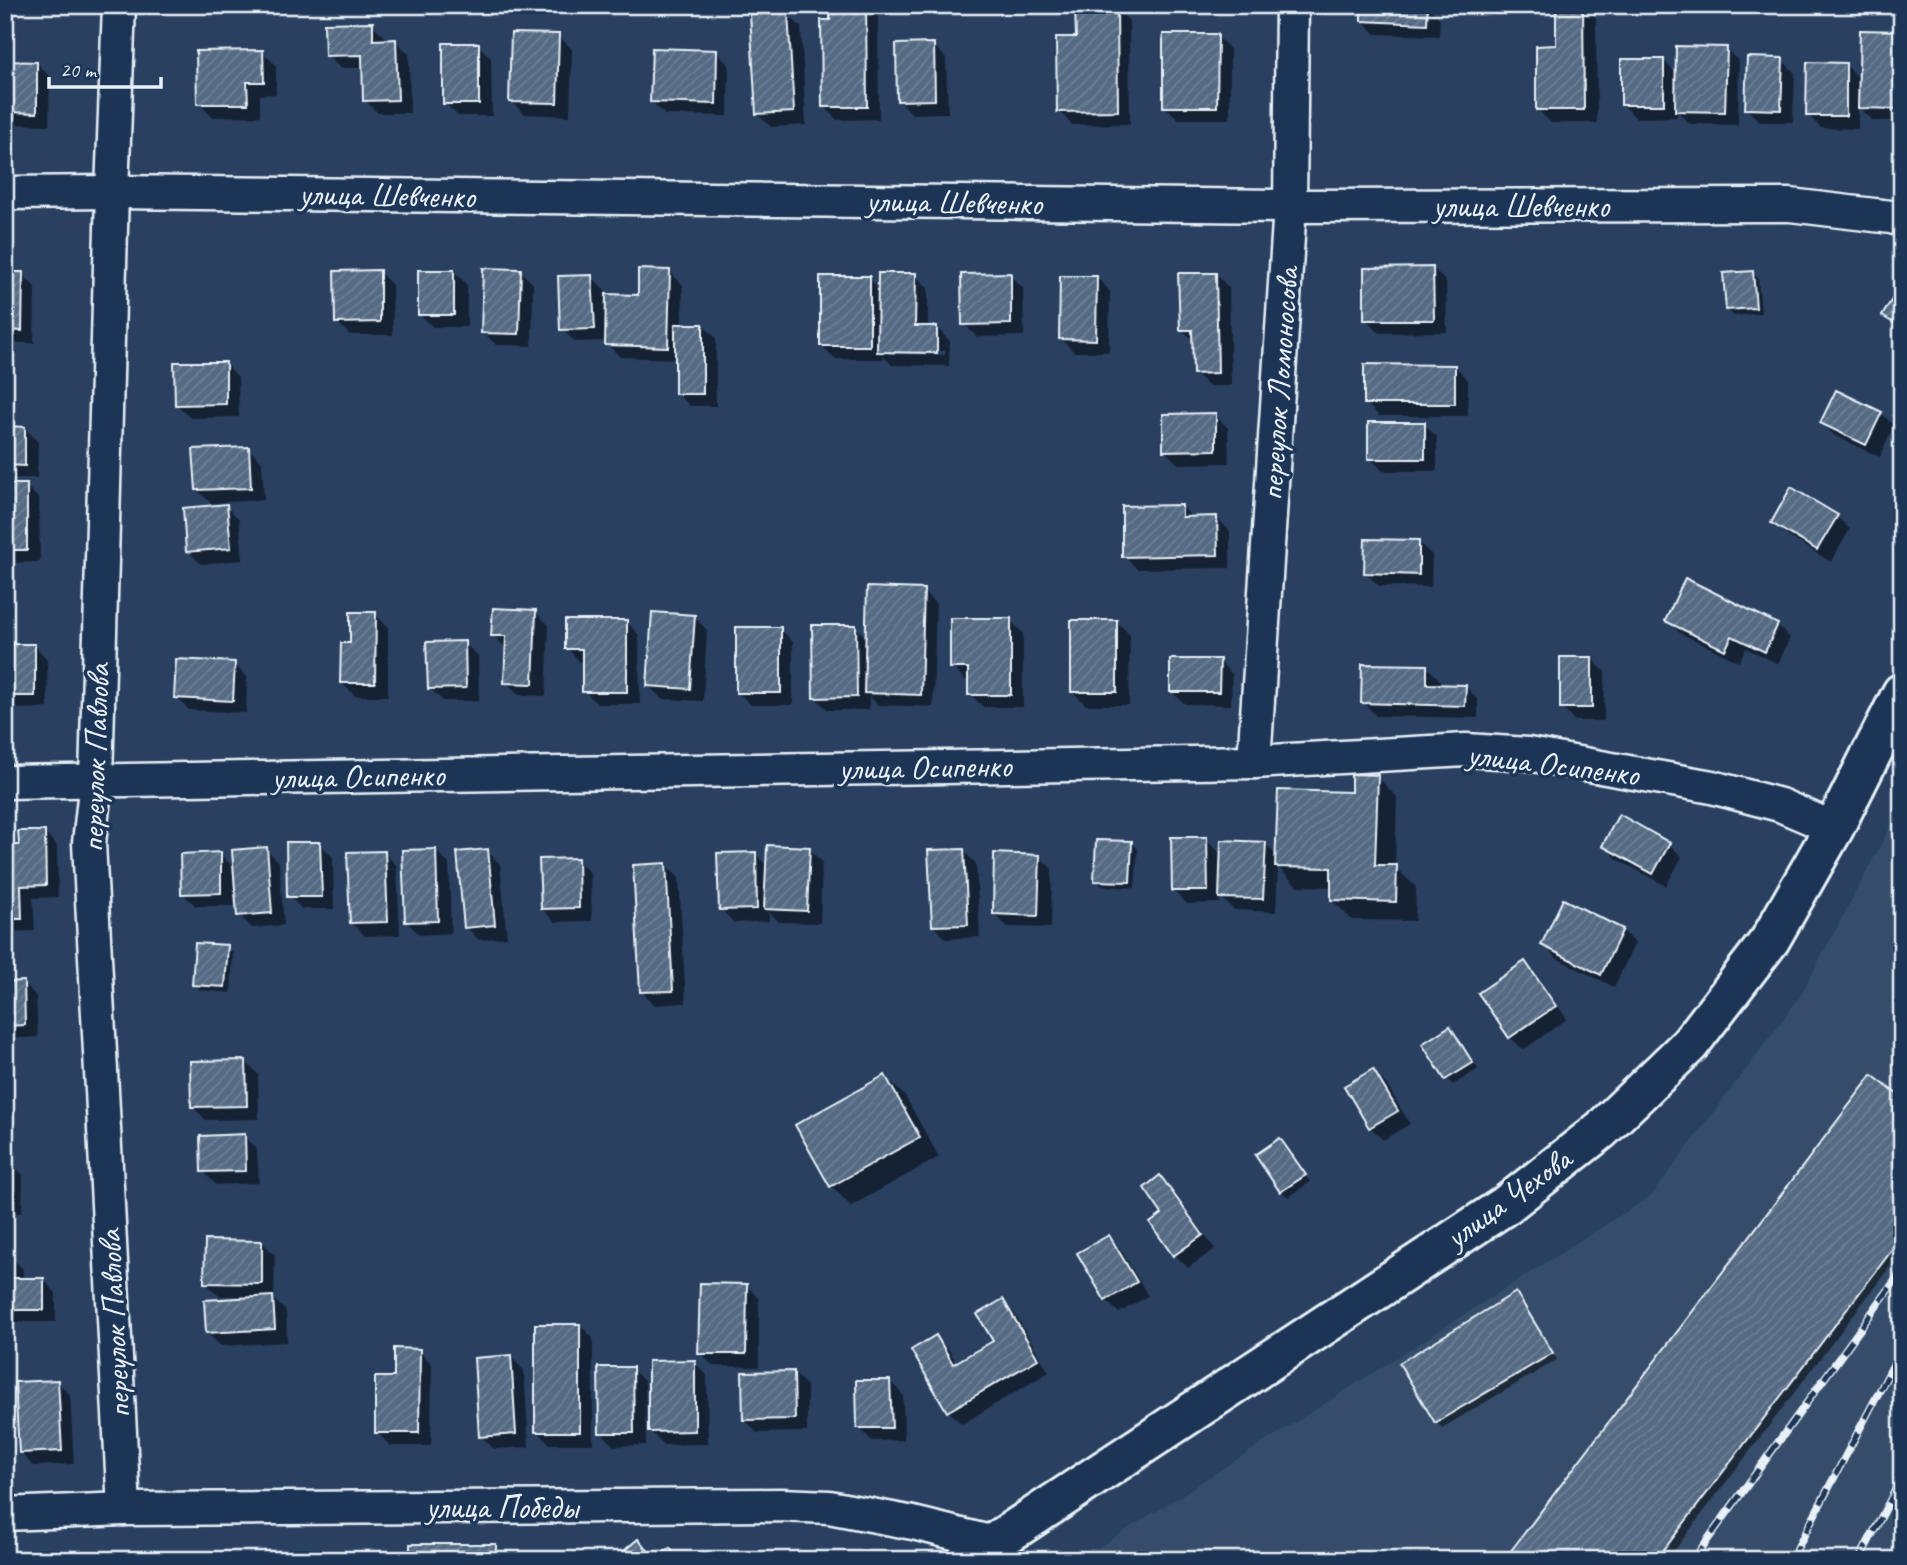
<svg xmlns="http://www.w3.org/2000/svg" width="1907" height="1565" viewBox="0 0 1907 1565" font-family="Caveat,sans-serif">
<defs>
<pattern id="building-hatch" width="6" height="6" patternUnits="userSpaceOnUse" patternTransform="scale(1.75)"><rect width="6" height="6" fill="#556a83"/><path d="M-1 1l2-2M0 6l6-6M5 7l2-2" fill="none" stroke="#6d8095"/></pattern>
</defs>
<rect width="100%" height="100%" fill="#294061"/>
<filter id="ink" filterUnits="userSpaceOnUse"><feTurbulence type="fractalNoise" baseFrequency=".0143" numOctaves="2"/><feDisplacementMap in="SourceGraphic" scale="14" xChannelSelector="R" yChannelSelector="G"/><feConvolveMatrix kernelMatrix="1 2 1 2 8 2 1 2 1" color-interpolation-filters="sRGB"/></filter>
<g filter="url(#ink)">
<polygon fill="#364d6b" points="1902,805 1902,1560 1079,1560 1652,1195 1799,998"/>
<g fill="#0007" fill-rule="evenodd">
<polygon points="832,5 878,5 879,119 837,120 824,106 832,22"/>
<polygon points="1363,5 1430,5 1430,8 1440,19 1439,36 1376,34 1362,20"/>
<polygon points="1558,5 1584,5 1596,17 1597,123 1551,123 1538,110 1558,47"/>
<polygon points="1116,8 1129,21 1130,124 1072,125 1059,111 1077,39"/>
<polygon points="787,14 801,27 806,125 771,127 757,114"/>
<polygon points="372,24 385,37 385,41 396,41 409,54 410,113 378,113 365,100 364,68 340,68 327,55"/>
<polygon points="1902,33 1902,121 1873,121 1858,106 1858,129 1821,128 1808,115 1846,65 1861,80"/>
<polygon points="558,36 572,49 570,116 524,114 511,101"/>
<polygon points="1217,36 1230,49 1230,119 1178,119 1165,106"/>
<polygon points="478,45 491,58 492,116 458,116 445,103"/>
<polygon points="933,45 946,58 948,113 912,114 899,100"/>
<polygon points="1726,48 1739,62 1738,125 1690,124 1677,111 1677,117 1636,118 1623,105 1663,60 1677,74"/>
<polygon points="716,51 729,65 728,116 665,115 652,102"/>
<polygon points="262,52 276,65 276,94 260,95 260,116 212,117 199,103"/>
<polygon points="1782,60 1795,73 1793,122 1760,122 1746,108"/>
<polygon points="5,63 37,63 50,77 49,125 5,124"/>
<polygon points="1433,268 1446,282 1447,332 1379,333 1366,319"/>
<polygon points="454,271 467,285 467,327 433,327 419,314"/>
<polygon points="520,271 533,284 532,346 496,345 483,332"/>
<polygon points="669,271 683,285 682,325 703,325 716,338 716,406 690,406 676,393 676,359 620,357 607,344 607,341 575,342 562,329 592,277 605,290 605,296 640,297"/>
<polygon points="379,272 392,285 393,335 350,335 337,322"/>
<polygon points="1752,272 1758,278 1761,313 1734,316 1728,310"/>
<polygon points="5,274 22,274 35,287 34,343 5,343"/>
<polygon points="1216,274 1229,288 1231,386 1208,386 1195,373 1194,341 1181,329"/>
<path d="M915 275 928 288V327H936L950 341 949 366 892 365 883 356V359H835L822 346 869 278 879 289ZM889 351H945V355L889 354Z"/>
<polygon points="1010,275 1023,288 1024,336 977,337 964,324"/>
<polygon points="1097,278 1110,291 1109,352 1074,352 1061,339"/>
<polygon points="1902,287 1902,331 1884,316"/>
<polygon points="225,363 238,377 239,417 190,418 177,405"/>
<polygon points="1455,366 1468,380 1468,416 1379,416 1366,403"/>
<polygon points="1881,413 1894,426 1880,457 1835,436 1822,423"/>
<polygon points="1215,415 1228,428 1229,463 1178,464 1165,451"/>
<polygon points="1424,424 1437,437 1437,471 1383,471 1370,458"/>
<polygon points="5,428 25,428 38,442 37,478 5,478"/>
<polygon points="249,449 262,462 264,500 211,503 197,490"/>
<polygon points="5,486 26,486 39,499 40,562 5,563"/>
<polygon points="226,506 239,519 243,560 201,564 188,551"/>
<polygon points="1181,506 1193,518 1216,517 1230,531 1230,568 1137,569 1124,556"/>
<polygon points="1836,516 1850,529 1831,562 1786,535 1773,522"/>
<polygon points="1418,542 1432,555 1431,587 1379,586 1366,573"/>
<polygon points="923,591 936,604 933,707 878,705 869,696 869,710 828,710 815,697 855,627 867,638"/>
<polygon points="535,612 549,625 546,696 519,695 506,682 507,649 493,635"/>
<polygon points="375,614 388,627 388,696 355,696 342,683 352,645"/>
<polygon points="694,617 707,630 703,701 662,699 649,686"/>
<polygon points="1010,620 1023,633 1023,707 983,707 970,694 970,680 965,680 952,667"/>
<polygon points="1667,620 1777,625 1790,638 1778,664 1746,648 1739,662 1680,633"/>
<polygon points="626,621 639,635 640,704 597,704 584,691 584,662 580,662 567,648"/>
<polygon points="1117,622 1130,635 1129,705 1086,705 1073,692"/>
<polygon points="780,629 793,642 793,705 751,705 738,692"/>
<polygon points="464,643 478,656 479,701 443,701 429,688"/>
<polygon points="34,645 47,659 48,708 18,709 5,696"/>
<polygon points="1592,659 1605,672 1604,721 1575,721 1562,708"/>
<polygon points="1219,661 1232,674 1231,705 1185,704 1171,691"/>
<polygon points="234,664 247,677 246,713 189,710 176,697"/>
<polygon points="1427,667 1440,680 1439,686 1465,686 1478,700 1478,718 1376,716 1363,702"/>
<polygon points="1377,777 1397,797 1395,867 1416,887 1415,921 1352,920 1332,900 1333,887 1297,886 1278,867 1276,912 1234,910 1220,896 1220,903 1187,904 1173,891 1206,839 1222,855 1265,843 1277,856 1352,793"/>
<polygon points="44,832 57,846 58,897 33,898 35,931 5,932 5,847 20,846"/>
<polygon points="1132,843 1138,849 1135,888 1102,886 1096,880"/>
<polygon points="320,844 333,857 334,909 302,909 289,896"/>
<polygon points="1669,844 1682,857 1666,886 1617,859 1604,846"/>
<polygon points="266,849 279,862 284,925 252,928 239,915 236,876 233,876 234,906 196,906 182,893 220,854 236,870"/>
<polygon points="809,849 822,862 820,923 779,922 769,912 769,921 734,923 721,909 755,854 768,867"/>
<polygon points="963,850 976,864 980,937 946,939 933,926"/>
<polygon points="436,851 449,864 451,933 420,935 406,921"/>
<polygon points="487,851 500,864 507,937 479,940 466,927"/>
<polygon points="384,853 397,866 400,935 365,936 351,923"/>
<polygon points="1039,856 1052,869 1051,928 1008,927 994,914"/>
<polygon points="577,860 590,873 592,921 555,922 542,909"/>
<polygon points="666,865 679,878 686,1003 655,1005 642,992"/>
<polygon points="1622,930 1635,943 1614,987 1556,958 1543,945"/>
<polygon points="227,947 233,953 231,993 200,990 194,984"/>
<polygon points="1524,963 1537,976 1567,1019 1523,1050 1510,1037"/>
<polygon points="23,983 36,996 38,1037 5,1039 5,984"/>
<polygon points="1450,1028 1456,1034 1478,1069 1453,1085 1447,1079 1425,1044"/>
<polygon points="245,1061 258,1074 259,1119 206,1120 193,1107"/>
<polygon points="1373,1071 1386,1084 1410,1124 1383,1140 1370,1127"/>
<polygon points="885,1077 905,1096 939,1157 851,1206 831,1186 797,1126"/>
<polygon points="1902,1100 1902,1251 1667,1560 1506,1560"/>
<polygon points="244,1136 257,1149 259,1183 216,1185 203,1171"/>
<polygon points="1280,1140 1310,1182 1288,1197 1281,1191"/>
<polygon points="5,1162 10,1162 23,1175 22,1213 5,1212"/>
<polygon points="1160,1178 1173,1191 1215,1249 1188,1268 1175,1255 1152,1223 1165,1214"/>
<polygon points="1108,1237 1121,1250 1148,1296 1119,1313 1106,1300"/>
<polygon points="262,1242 275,1255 274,1297 271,1297 286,1311 287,1342 221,1346 207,1333 248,1299 248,1296 219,1296 206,1283"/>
<polygon points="5,1256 10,1256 23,1269 23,1279 43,1279 56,1293 56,1322 5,1322"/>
<polygon points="746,1285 759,1299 759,1367 713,1366 700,1353"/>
<polygon points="1516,1295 1522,1301 1557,1360 1442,1428 1436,1422"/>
<polygon points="1002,1301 1015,1314 1049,1372 962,1424 948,1411 936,1337 949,1350 957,1364 995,1341"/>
<polygon points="580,1325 593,1338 593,1444 550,1444 537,1431"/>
<polygon points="419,1351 432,1364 431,1446 390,1446 377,1432 396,1378"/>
<polygon points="511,1357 524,1370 529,1447 494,1449 481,1436"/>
<polygon points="694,1362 707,1375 708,1444 663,1445 650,1431"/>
<polygon points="632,1369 645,1382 646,1445 614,1446 601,1432"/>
<polygon points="794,1373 807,1386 807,1432 757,1433 744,1419"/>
<polygon points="890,1381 903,1395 904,1440 872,1441 859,1428"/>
<polygon points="57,1382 70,1395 74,1464 33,1466 20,1452"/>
<polygon points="495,1546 508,1560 412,1560"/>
</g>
<g fill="url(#building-hatch)" stroke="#e8f1f8" stroke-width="2">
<polygon points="830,5 866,5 867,107 822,107 821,20 830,20"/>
<polygon points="1361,5 1428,5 1427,24 1361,21"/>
<polygon points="1556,5 1583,5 1584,110 1536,110 1536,46 1556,45"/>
<polygon points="1075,6 1117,6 1118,111 1057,112 1056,37 1076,37"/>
<polygon points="788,12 794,112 756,114 750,14"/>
<polygon points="373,22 373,40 396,39 398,100 363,101 362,55 325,56 324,23"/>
<polygon points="1860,30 1902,31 1902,109 1858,108"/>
<polygon points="511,33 559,34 557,103 509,102"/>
<polygon points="1163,34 1218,34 1217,107 1163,107"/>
<rect x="443" y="43" width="36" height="61"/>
<polygon points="934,43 935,100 897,101 896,44"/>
<polygon points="1676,46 1727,47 1725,112 1675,111"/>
<polygon points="652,48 717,50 716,104 650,102"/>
<polygon points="263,50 264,82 247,82 248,104 197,104 196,51"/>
<polygon points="1747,57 1783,58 1781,110 1745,109"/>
<rect x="1621" y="59" width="43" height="46"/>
<polygon points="5,61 37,62 37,113 5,112"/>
<polygon points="1807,62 1846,63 1846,116 1806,116"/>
<polygon points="1433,267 1434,320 1364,320 1364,268"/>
<polygon points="483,268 521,269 519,334 481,333"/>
<polygon points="638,269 670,270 668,347 605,345 606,294 638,295"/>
<polygon points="380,270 380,322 335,323 334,271"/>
<rect x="418" y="270" width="36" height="45"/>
<polygon points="1753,271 1756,308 1726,310 1723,273"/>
<polygon points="5,272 23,272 22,331 5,330"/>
<polygon points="878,273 916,273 915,326 937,326 937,353 877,352"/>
<polygon points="1011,273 1011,324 962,325 961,274"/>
<polygon points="1178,273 1216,273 1218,373 1193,374 1192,330 1180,330"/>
<polygon points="592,275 595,329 560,330 558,276"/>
<rect x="820" y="276" width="50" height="70"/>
<polygon points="1060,276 1097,276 1096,340 1059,339"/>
<polygon points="1901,284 1902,285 1902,328 1882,316"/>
<rect x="675" y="324" width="28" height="70"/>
<polygon points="174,362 226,362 226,404 175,405"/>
<polygon points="1364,364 1455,365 1455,404 1364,404"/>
<polygon points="1836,390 1882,412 1866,445 1820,423"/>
<polygon points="1216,413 1216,450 1163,451 1163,414"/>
<rect x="1368" y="422" width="57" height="37"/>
<polygon points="5,426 25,427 25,466 5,465"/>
<polygon points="249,447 251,488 196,490 193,449"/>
<rect x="5" y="484" width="22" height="66"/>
<polygon points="1791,487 1838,515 1817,550 1771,523"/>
<polygon points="227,504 231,548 186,552 183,508"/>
<polygon points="1182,505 1182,517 1217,516 1218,555 1122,557 1122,506"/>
<polygon points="1365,539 1419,540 1419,575 1364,573"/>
<polygon points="1685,578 1778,624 1765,652 1732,636 1725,650 1665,621"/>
<polygon points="867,587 924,589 921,695 864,693"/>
<polygon points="493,608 536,610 533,684 504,683 506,636 491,636"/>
<polygon points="350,612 376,612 375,683 340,683 341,643 350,643"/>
<polygon points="652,612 695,615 690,689 647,686"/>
<polygon points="950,618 1011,618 1011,695 968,695 968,668 950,668"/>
<polygon points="565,620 627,620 627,692 582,692 582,649 565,649"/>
<rect x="1071" y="620" width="46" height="72"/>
<polygon points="812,625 856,625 857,697 813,698"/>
<rect x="736" y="627" width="45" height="66"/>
<polygon points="465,641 466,688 428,689 426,642"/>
<rect x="5" y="644" width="30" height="52"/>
<rect x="1560" y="657" width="32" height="51"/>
<polygon points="176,659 235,662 233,701 174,698"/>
<polygon points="1170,659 1220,659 1219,692 1170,692"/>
<polygon points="1362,664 1427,665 1427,684 1466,685 1465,706 1361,703"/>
<polygon points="1351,774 1378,775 1375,865 1397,865 1396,902 1331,900 1331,868 1275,867 1278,790 1351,792"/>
<polygon points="1619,814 1670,843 1653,874 1602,846"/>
<polygon points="18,831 45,831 46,885 21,886 22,919 5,919 5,845 19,845"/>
<polygon points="1171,837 1207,837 1208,891 1172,891"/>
<polygon points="1096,840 1132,841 1130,882 1094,881"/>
<polygon points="1221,840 1266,842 1263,899 1219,898"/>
<polygon points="286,842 320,842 322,897 287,897"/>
<polygon points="767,845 810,847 807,911 764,909"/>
<polygon points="267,847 272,913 237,916 232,850"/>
<polygon points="436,849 438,921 405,922 402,850"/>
<polygon points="488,849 495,925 464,928 457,852"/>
<polygon points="964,849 968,925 932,926 928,850"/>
<polygon points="385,851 388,922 350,923 347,852"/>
<polygon points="221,852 221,893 181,894 180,854"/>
<polygon points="756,852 757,909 719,910 717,853"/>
<polygon points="994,853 1040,855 1038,916 993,914"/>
<polygon points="578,858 579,908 541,909 539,859"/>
<polygon points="666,863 673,991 640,992 633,865"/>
<polygon points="1563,899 1623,929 1601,975 1541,945"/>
<polygon points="195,943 228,945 225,987 192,985"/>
<polygon points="1525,961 1556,1006 1509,1038 1478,993"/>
<polygon points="24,981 25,1025 5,1026 5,982"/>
<polygon points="1450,1026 1473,1063 1445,1080 1422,1044"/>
<polygon points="246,1060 247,1106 191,1107 190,1061"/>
<polygon points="1373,1069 1398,1111 1369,1128 1344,1086"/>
<polygon points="885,1075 920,1137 830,1187 795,1125"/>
<polygon points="1872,1075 1902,1098 1902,1237 1656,1560 1504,1560"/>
<polygon points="245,1134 246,1171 201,1172 200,1136"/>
<polygon points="1280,1138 1306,1175 1280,1192 1255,1155"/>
<polygon points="5,1160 10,1161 9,1200 5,1200"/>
<polygon points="1160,1175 1203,1235 1173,1256 1150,1223 1162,1214 1144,1188"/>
<polygon points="1109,1235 1137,1282 1105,1301 1077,1253"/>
<polygon points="205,1240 262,1241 262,1284 204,1283"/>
<polygon points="5,1254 10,1254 10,1278 44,1278 44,1310 5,1310"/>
<polygon points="700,1283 747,1284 746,1354 698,1354"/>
<polygon points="1516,1292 1553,1353 1435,1423 1399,1363"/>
<polygon points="273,1296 275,1329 206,1333 204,1300"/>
<polygon points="1003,1299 1038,1359 947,1412 911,1350 936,1335 953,1364 993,1341 977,1314"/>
<rect x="535" y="1324" width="45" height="108"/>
<polygon points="394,1348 420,1349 419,1433 375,1433 375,1377 394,1377"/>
<polygon points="511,1355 516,1434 479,1437 474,1358"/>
<polygon points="695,1360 695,1431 648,1432 648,1361"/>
<polygon points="598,1367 633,1367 634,1433 599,1433"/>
<polygon points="794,1371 795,1419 743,1420 742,1372"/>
<polygon points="58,1380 62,1451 19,1453 15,1382"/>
<polygon points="856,1380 890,1380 892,1428 857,1428"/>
<polygon points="638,1539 655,1559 670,1548 679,1560 623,1560 619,1555"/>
<rect x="410" y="1544" width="86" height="16"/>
</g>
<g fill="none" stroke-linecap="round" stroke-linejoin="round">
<defs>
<g id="street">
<polyline points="119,5 112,192 96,780 89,843 124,1509"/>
<polyline points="5,193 112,192 1290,206 1790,205 1891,217 1902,220"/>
<polyline points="1254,762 1290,206 1292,5"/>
<polyline points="5,782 1254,762 1466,750 1528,754 1712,787 1780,805 1834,828"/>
<polyline points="5,1514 124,1509 781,1505 829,1507 913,1523 994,1543"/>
</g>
<polyline id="secondary" points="968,1560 1506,1205 1601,1130 1690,1044 1770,940 1834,828 1902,693"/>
</defs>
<use href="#street" stroke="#e8f1f8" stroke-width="37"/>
<use href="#secondary" stroke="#e8f1f8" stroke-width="44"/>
<use href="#street" stroke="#1d3557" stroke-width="32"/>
<use href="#secondary" stroke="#1d3557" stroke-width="38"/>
<defs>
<g id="rail">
<polyline points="1693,1560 1902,1271"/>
<polyline points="1791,1560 1902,1348"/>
<polyline points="1859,1560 1902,1477"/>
</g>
</defs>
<use href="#rail" stroke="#e8f1f8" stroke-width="8"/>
<use href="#rail" stroke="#1d3557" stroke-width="5" stroke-dasharray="16" stroke-linecap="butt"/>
</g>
</g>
<g text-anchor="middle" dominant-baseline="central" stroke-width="7" stroke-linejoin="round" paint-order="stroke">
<g font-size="33" fill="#e8f1f8" stroke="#1d3557">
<text transform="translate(387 195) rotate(1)">улица Шевченко</text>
<text transform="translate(954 202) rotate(1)">улица Шевченко</text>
<text x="1521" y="206">улица Шевченко</text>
<text transform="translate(1279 384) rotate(-86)">переулок Ломоносова</text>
<text transform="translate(95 758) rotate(-88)">переулок Павлова</text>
<text transform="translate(1553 764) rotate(7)">улица Осипенко</text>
<text transform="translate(925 767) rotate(-1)">улица Осипенко</text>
<text transform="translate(358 776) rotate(-1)">улица Осипенко</text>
<text transform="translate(1508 1198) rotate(-36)">улица Чехова</text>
<text transform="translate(114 1324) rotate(-93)">переулок Павлова</text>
<text x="502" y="1507">улица Победы</text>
</g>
</g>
<rect width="1907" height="1565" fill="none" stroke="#1d3557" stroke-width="28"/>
<rect x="14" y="14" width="1879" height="1537" fill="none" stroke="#e8f1f8" stroke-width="2.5" filter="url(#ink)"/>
<path d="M49 77v10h112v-10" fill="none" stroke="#e8f1f8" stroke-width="3.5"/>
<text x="60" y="77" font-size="21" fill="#e8f1f8" stroke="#1d3557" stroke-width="5" paint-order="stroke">20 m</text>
</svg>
